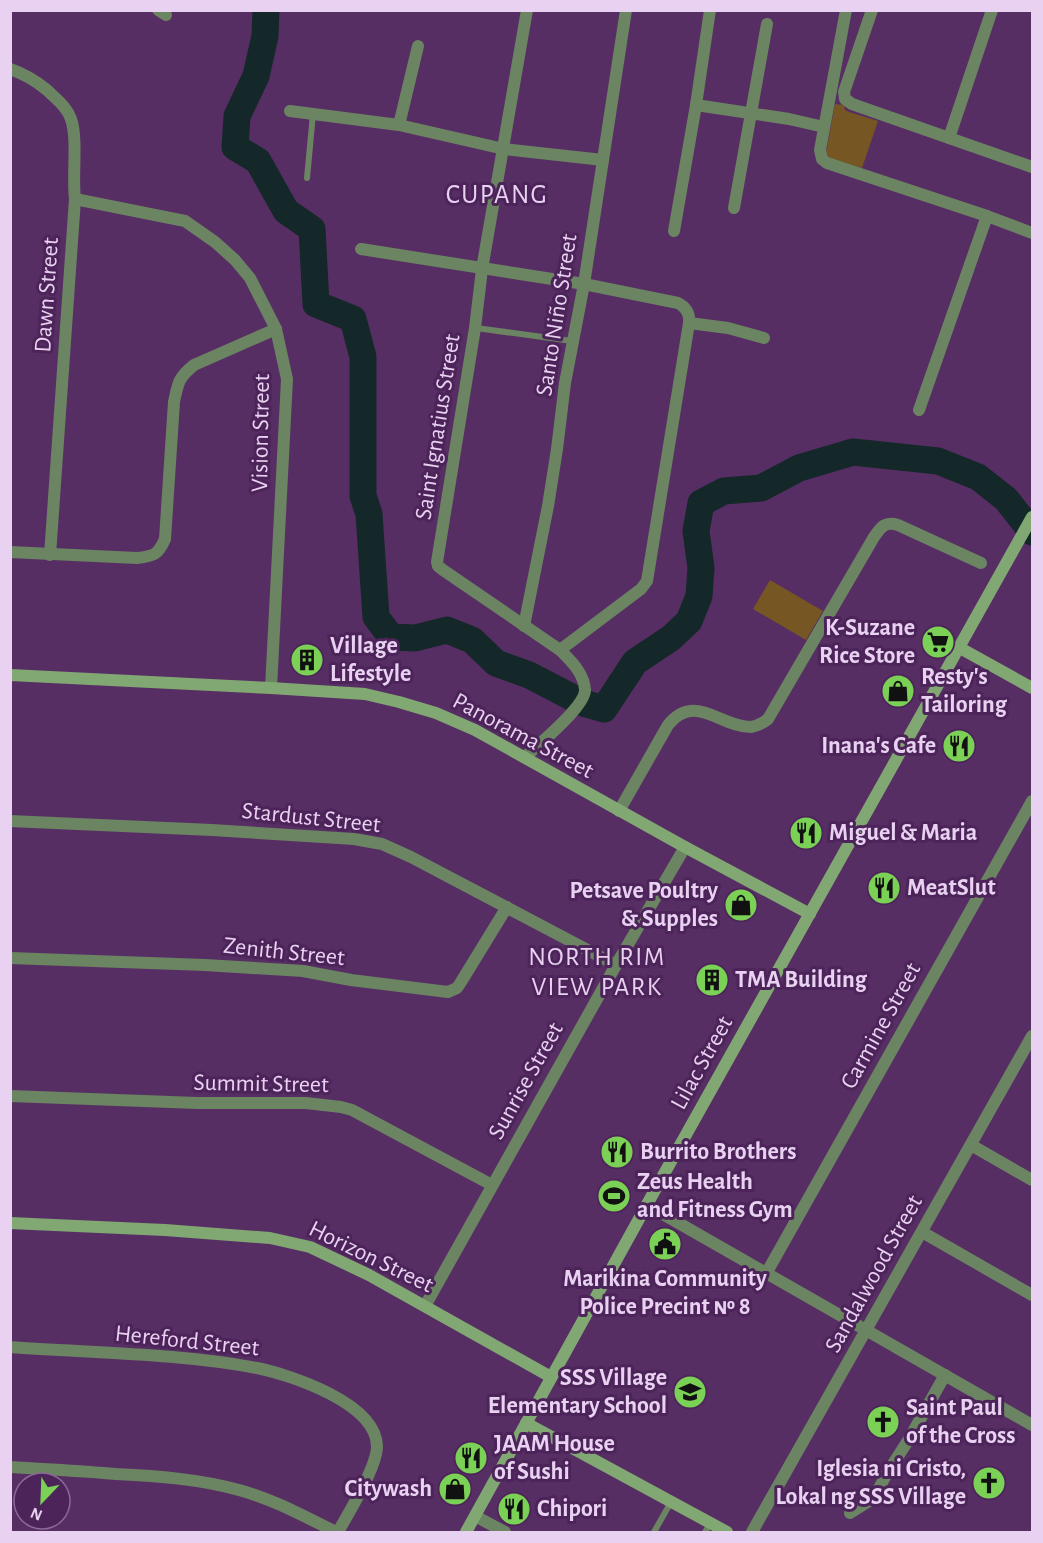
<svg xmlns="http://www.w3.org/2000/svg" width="1043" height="1543" viewBox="0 0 1043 1543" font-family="'Alegreya Sans',sans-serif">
<rect width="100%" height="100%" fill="#572e64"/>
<g fill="#765622">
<polygon points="835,104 844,105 845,110 849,112 878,121 862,168 831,159 826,153"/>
<polygon points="770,580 823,611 806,640 753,609"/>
</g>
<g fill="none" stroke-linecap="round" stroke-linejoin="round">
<polyline stroke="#142829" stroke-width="27" points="266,10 265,36 256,76 237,116 235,147 258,161 286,211 312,229 316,304 353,319 363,357 363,496 369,514 376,617 391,637 415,638 447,630 472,640 496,663 529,675 583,703 604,709 635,662 671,638 689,621 699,596 701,568 696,531 701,503 724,491 761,488 799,468 853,452 938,461 978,477 1006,499 1032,532"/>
<g stroke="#6b8462" stroke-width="6">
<polyline points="307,178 313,114"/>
<polyline points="476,328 572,341"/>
<polyline points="654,1532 671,1502"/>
<polyline points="705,1532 710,1524"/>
</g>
<g stroke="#6b8462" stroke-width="12">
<polyline points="158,10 166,15"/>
<polyline points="846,10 820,150 822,159 827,163 987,216 1032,233"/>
<polyline points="872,10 844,92 845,99 852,104 1032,167"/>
<path d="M10 69C25 74 36 81 47 90 56 99 67 107 71 119 78 139 72 176 75 199L50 555"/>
<polyline points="696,105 789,119 824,127"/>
<polyline points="290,111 399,125 504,149 603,160"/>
<polyline points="399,125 418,46"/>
<polyline points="949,138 992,10"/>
<polyline points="75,199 185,221 215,242 235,260 250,278 276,329 287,379 271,688"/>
<polyline points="734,208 767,24"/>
<polyline points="674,231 696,105 710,10"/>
<path d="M361 249 584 284 678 303C686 307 690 313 689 323L647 581 641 589 560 650"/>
<polyline points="689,323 728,328 764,338"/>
<polyline points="919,410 987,216"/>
<path d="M10 552 137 558C154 556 158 555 165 539L174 402C178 383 178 378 194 365L276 329"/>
<polyline points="524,626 548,506 557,449 565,383 584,284 626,10"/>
<path d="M525 757C538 745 585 707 585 690 584 673 571 661 560 650L443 570 438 566 437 562 475 328 482 269 527 10"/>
<path d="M619 811 668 725C695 692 720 727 751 727 757 726 763 723 768 719L874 537C881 527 885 521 898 525L981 563"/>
<polyline points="10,821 212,830 354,839 382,844 411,857 616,965"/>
<polyline points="10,958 205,965 303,971 351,980 448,992 457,988 461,982 507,907"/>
<polyline points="10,1096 197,1103 306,1103 341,1107 352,1110 492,1185"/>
<polyline points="971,1145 1032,1180"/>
<polyline points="647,1205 1032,1425"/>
<polyline points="922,1232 1032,1295"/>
<polyline points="767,1272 1032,801"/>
<polyline points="425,1306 616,965 685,847"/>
<path d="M10 1347C91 1353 177 1353 257 1368 291 1375 376 1403 377 1446 377 1467 349 1512 338 1532"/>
<path d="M10 1467C46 1469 81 1471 116 1474 157 1476 199 1479 239 1490 273 1499 305 1517 336 1532"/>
<polyline points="850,1513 874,1498 886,1475 909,1439 945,1375"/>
<polyline points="475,1516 505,1532"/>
<polyline points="752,1532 1032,1036"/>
</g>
<g stroke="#81a872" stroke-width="12">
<polyline points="960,648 1032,688"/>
<polyline points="10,675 271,688 365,694 399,702 436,713 475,730 685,847 810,914"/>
<polyline points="10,1223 165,1230 270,1238 310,1247 369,1275 551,1377"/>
<polyline points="526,1423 727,1532"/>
<polyline points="466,1532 655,1190 1032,517"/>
</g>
</g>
<defs>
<symbol id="supermarket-disc" viewBox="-11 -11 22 22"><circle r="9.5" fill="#7bd155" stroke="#4c2459"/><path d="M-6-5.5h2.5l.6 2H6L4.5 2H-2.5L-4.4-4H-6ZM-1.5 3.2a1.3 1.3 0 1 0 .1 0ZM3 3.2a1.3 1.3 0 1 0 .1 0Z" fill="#111"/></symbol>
<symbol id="building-disc" viewBox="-11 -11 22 22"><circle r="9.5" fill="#7bd155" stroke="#4c2459"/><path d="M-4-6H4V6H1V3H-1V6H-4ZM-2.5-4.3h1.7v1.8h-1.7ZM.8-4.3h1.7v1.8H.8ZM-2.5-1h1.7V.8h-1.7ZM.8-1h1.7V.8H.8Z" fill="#111"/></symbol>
<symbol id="shop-disc" viewBox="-11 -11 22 22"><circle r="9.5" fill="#7bd155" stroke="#4c2459"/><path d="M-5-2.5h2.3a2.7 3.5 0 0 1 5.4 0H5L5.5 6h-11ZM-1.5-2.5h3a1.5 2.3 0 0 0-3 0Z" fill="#111"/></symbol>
<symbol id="restaurant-disc" viewBox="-11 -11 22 22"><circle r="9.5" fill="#7bd155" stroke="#4c2459"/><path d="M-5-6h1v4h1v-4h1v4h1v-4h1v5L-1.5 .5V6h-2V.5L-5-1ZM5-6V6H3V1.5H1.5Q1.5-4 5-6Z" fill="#111"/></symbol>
<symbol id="stadium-disc" viewBox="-11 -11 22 22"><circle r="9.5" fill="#7bd155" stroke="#4c2459"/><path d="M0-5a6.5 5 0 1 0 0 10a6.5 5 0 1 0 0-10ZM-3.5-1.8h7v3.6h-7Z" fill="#111"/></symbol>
<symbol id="civic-disc" viewBox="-11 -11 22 22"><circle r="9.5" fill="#7bd155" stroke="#4c2459"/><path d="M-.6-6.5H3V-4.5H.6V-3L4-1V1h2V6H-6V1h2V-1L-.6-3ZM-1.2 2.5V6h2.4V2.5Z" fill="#111"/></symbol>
<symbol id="school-disc" viewBox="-11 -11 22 22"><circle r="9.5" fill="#7bd155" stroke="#4c2459"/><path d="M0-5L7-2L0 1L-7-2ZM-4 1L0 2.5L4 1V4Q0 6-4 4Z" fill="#111"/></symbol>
<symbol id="church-disc" viewBox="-11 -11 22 22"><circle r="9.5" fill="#7bd155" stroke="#4c2459"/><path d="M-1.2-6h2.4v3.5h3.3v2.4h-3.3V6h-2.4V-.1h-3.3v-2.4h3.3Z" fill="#111"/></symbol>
</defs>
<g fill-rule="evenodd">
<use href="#supermarket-disc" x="919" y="623" width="38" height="38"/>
<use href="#building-disc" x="288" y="641" width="38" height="38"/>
<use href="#shop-disc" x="879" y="672" width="38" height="38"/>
<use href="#restaurant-disc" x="940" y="727" width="38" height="38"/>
<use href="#restaurant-disc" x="787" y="814" width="38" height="38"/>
<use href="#restaurant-disc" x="865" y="869" width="38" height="38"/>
<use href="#shop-disc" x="722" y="886" width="38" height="38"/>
<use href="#building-disc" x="693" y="961" width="38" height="38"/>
<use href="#restaurant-disc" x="598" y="1133" width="38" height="38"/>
<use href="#stadium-disc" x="595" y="1177" width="38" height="38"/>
<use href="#civic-disc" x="646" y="1225" width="38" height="38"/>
<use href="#school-disc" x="671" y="1373" width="38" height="38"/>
<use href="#church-disc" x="864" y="1403" width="38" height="38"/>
<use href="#restaurant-disc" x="452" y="1439" width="38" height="38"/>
<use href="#church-disc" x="970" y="1464" width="38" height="38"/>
<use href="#shop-disc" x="436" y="1470" width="38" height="38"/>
<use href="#restaurant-disc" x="495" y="1490" width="38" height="38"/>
</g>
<g text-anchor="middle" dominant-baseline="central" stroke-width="6" stroke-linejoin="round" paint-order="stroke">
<g font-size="24" fill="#e8d1f1" stroke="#4c2459">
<text transform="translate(47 295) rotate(-86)">Dawn Street</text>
<text transform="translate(557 315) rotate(-81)">Santo Niño Street</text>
<text transform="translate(438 427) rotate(-81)">Saint Ignatius Street</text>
<text transform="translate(261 433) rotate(-89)">Vision Street</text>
<text transform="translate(523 736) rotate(28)">Panorama Street</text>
<text transform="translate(311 818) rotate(6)">Stardust Street</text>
<text transform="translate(284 952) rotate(6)">Zenith Street</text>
<text transform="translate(881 1026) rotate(-61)">Carmine Street</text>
<text transform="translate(702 1063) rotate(-61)">Lilac Street</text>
<text transform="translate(526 1081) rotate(-61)">Sunrise Street</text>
<text transform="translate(261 1084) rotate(1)">Summit Street</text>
<text transform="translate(371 1257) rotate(26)">Horizon Street</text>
<text transform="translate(874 1274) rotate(-61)">Sandalwood Street</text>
<text transform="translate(187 1341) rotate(6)">Hereford Street</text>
</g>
<g font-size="24" font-weight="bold" fill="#e8d1f1" stroke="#4c2459" text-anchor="start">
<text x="915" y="628" text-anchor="end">K-Suzane<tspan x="915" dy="28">Rice Store</tspan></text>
<text x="330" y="646">Village<tspan x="330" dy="28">Lifestyle</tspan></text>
<text x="921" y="677">Resty's<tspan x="921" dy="28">Tailoring</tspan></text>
<text x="936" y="746" text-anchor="end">Inana's Cafe</text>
<text x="829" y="833">Miguel &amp; Maria</text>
<text x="907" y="888">MeatSlut</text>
<text x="718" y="891" text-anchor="end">Petsave Poultry<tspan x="718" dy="28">&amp; Supples</tspan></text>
<text x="735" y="980">TMA Building</text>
<text x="640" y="1152">Burrito Brothers</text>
<text x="637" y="1182">Zeus Health<tspan x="637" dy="28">and Fitness Gym</tspan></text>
<text x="665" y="1279" text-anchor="middle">Marikina Community<tspan x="665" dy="28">Police Precint № 8</tspan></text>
<text x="667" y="1378" text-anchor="end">SSS Village<tspan x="667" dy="28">Elementary School</tspan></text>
<text x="906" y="1408">Saint Paul<tspan x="906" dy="28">of the Cross</tspan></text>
<text x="494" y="1444">JAAM House<tspan x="494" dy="28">of Sushi</tspan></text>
<text x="966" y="1469" text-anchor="end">Iglesia ni Cristo,<tspan x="966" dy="28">Lokal ng SSS Village</tspan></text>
<text x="432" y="1489" text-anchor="end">Citywash</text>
<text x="537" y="1509">Chipori</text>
</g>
<g font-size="26" letter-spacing="1.5" fill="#e8d1f1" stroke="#4c2459">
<text x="597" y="957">NORTH RIM<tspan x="597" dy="30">VIEW PARK</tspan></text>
</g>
<g font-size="27" letter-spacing="1.5" fill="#e8d1f1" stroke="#4c2459">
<text x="497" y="194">CUPANG</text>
</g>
</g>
<rect width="1043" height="1543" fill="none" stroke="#e8d1f1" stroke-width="24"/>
<g transform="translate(42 1501) rotate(203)"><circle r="28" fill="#4c2459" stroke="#8a6996" stroke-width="1.5"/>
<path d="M0-4.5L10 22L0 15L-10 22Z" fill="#7bd155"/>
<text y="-9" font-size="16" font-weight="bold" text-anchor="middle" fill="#e8d1f1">N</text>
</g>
</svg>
